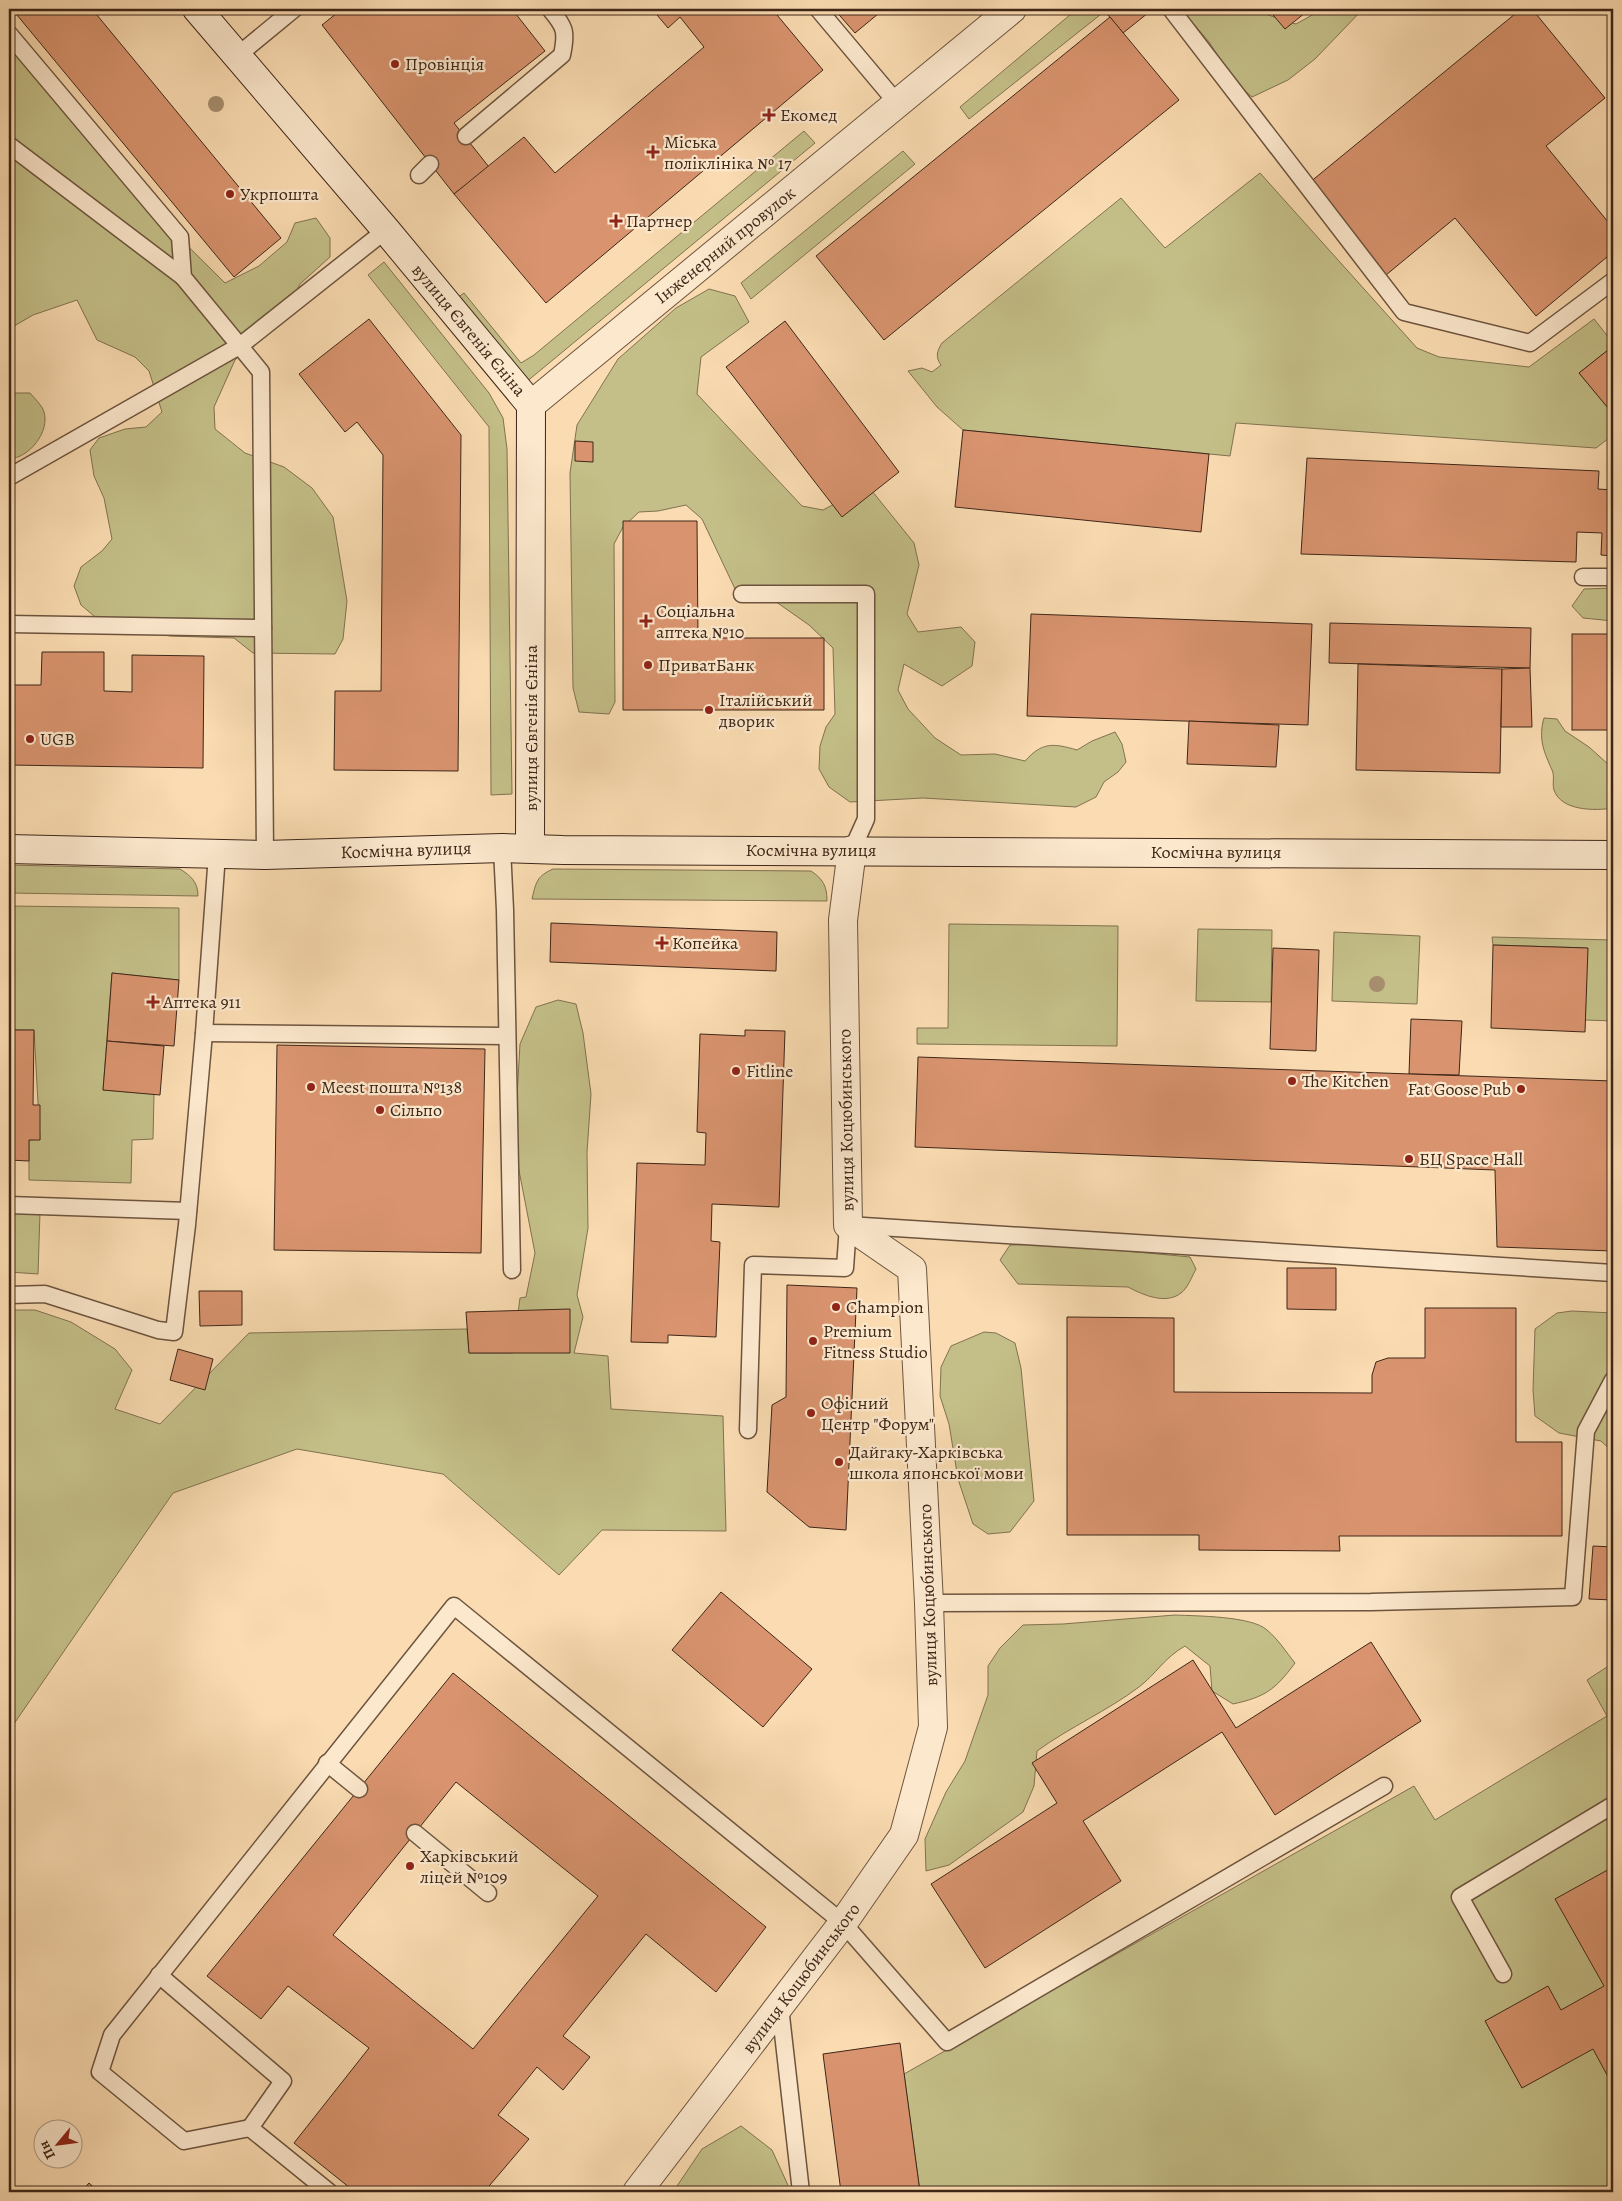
<svg xmlns="http://www.w3.org/2000/svg" width="1622" height="2201" viewBox="0 0 1622 2201" font-family="Alegreya,serif">
<rect width="100%" height="100%" fill="#fbdcb2"/>
<filter id="stains"><feTurbulence type="fractalNoise" baseFrequency=".004" numOctaves="4"/><feColorMatrix values="0 0 0 0 .2 0 0 0 0 .09 0 0 0 0 .02 0 0 0 .5 -.17"/></filter>
<radialGradient id="worn" r=".72"><stop offset=".6" stop-color="#630" stop-opacity="0"/><stop offset="1" stop-color="#630" stop-opacity=".3"/></radialGradient>
<g fill="#c4bf88" stroke="#817250">
<polygon points="1077,9 1103,9 1105,11 969,119 960,107"/>
<polygon points="1181,9 1263,9 1268,15 1296,24 1323,9 1363,9 1315,59 1288,80 1252,97 1234,81 1209,42"/>
<polygon points="9,46 120,179 225,283 259,266 287,242 295,223 316,218 330,238 330,257 300,284 280,322 235,360 214,407 215,429 245,453 284,467 312,488 333,517 347,601 343,639 335,654 253,653 234,638 170,636 100,621 81,605 74,586 81,567 102,551 112,539 104,498 94,476 90,450 99,438 125,429 146,427 162,412 149,371 135,357 97,340 77,300 33,315 9,329"/>
<polygon points="804,131 815,143 525,383 454,300 464,293 521,363 534,355"/>
<polygon points="903,151 915,164 751,299 741,283"/>
<path d="M1260 173 1417 348 1439 357 1529 367 1594 319 1613 343V346L1579 373 1613 414V435L1596 448 1236 423 1230 456 963 430 937 407 908 371 922 368 932 372 941 365C935 357 937 351 942 343L1121 198 1165 248Z"/>
<polygon points="384,262 489,393 503,418 507,449 512,794 491,795 489,427 368,275"/>
<path d="M709 289 735 296 749 322 701 357 697 394 802 506 823 510 868 486 914 543 919 565 907 614 918 632 961 627 975 642 972 666 942 686 904 664 898 690 908 709 935 738 961 755 995 754 1025 761C1042 742 1053 743 1077 750L1092 741 1115 732 1122 744 1126 762 1118 772 1104 782 1096 797 1076 807 923 798 850 802 829 787 819 769 820 746 826 727 835 714 833 648 809 625 772 599 736 591 702 519 686 505 658 511 639 512 623 527 614 544 615 702 609 714 579 712 573 688 570 473 577 425 618 359 676 308Z"/>
<path d="M9 393H30C34 398 42 405 44 412 50 432 29 458 9 459Z"/>
<polygon points="1613,588 1613,621 1583,618 1572,606 1584,589"/>
<path d="M1544 718 1557 719 1565 731 1589 747 1609 765H1613V808C1595 811 1561 811 1554 790 1552 784 1555 777 1552 770 1544 752 1538 739 1544 718Z"/>
<path d="M9 865 180 869C191 876 198 882 198 896L9 893Z"/>
<path d="M553 869 811 871C823 879 827 886 827 901L532 899C536 882 537 876 553 869Z"/>
<polygon points="9,906 179,908 179,980 112,973 103,1090 154,1094 153,1139 132,1140 131,1183 29,1180 29,1140 40,1139 34,1030 9,1030"/>
<polygon points="949,924 1118,926 1117,1046 917,1044 917,1028 948,1028"/>
<polygon points="1198,929 1272,930 1271,1002 1196,1001"/>
<polygon points="1334,932 1420,936 1417,1004 1332,1001"/>
<polygon points="1492,937 1613,940 1613,1021 1585,1020 1587,948 1493,945"/>
<polygon points="558,1000 576,1004 583,1033 591,1094 587,1152 588,1228 577,1295 583,1317 574,1353 608,1356 611,1409 723,1416 726,1531 602,1530 559,1575 443,1474 297,1449 173,1493 9,1731 9,1426 10,1425 9,1422 9,1310 35,1310 71,1322 115,1349 132,1370 115,1409 160,1424 249,1333 467,1329 469,1353 513,1353 520,1298 526,1297 535,1253 516,1155 517,1097 520,1044 536,1007"/>
<polygon points="9,1211 40,1212 38,1274 9,1272"/>
<path d="M1052 1244 1190 1257 1196 1269C1192 1276 1188 1288 1181 1293 1166 1305 1143 1295 1128 1287L1018 1284 1000 1260 1010 1245Z"/>
<polygon points="1572,1311 1613,1313 1613,1452 1601,1441 1559,1433 1535,1416 1533,1390 1535,1329 1557,1313"/>
<polygon points="984,1332 996,1333 1015,1343 1021,1368 1034,1501 1010,1532 988,1534 973,1524 958,1479 949,1424 940,1396 941,1367 951,1346"/>
<path d="M1175 1615C1196 1616 1252 1616 1267 1630 1278 1639 1286 1652 1295 1663 1275 1690 1265 1697 1233 1704L1212 1691 1210 1666 1185 1646C1164 1658 1156 1674 1139 1687 1107 1711 1070 1727 1037 1751L1034 1786 1023 1812 949 1865 926 1871 925 1839 946 1792 965 1761 988 1695V1666L1000 1648 1023 1625 1063 1624Z"/>
<polygon points="1613,1663 1613,2192 920,2192 904,2074 1414,1786 1435,1820 1607,1716 1587,1680"/>
<polygon points="741,2126 772,2150 791,2192 673,2192 702,2149"/>
</g>
<g fill="#d9946f" stroke="#3e2618" fill-rule="evenodd">
<polygon points="12,9 92,9 281,238 234,277"/>
<polygon points="342,9 512,9 545,51 454,123 489,167 454,194 322,25"/>
<polygon points="652,9 772,9 823,70 546,303 454,194 524,137 555,173 704,47 680,17 668,28"/>
<polygon points="834,9 884,9 855,33"/>
<polygon points="1103,9 1153,9 1123,33"/>
<polygon points="1268,9 1310,9 1285,29"/>
<polygon points="1521,9 1532,9 1605,98 1546,146 1613,228 1613,252 1536,316 1455,218 1386,275 1309,183"/>
<polygon points="1110,17 1179,100 884,340 816,256"/>
<polygon points="369,319 461,435 458,771 334,770 335,691 381,691 383,455 357,422 345,432 299,374"/>
<polygon points="785,321 899,472 842,517 726,367"/>
<polygon points="1613,346 1613,414 1579,373"/>
<polygon points="963,430 1209,454 1201,532 955,507"/>
<polygon points="575,441 593,442 593,462 575,461"/>
<polygon points="1307,458 1599,471 1598,489 1613,490 1613,556 1601,555 1602,533 1577,532 1576,562 1301,554"/>
<polygon points="623,521 697,521 698,638 824,638 824,710 623,710"/>
<polygon points="1031,614 1312,624 1308,725 1027,716"/>
<polygon points="1330,623 1531,628 1530,668 1329,663"/>
<rect x="1572" y="634" width="41" height="96"/>
<polygon points="42,652 104,652 104,691 132,692 132,655 204,656 203,768 9,765 9,685 41,685"/>
<polygon points="1358,664 1502,669 1500,773 1356,770"/>
<polygon points="1530,668 1532,727 1501,727 1502,669"/>
<polygon points="1189,721 1279,725 1276,767 1187,764"/>
<polygon points="551,923 777,932 776,971 550,962"/>
<polygon points="1493,945 1588,948 1585,1032 1491,1028"/>
<polygon points="1273,948 1319,950 1316,1051 1270,1049"/>
<polygon points="112,973 179,980 174,1046 107,1041"/>
<polygon points="1411,1019 1462,1021 1459,1075 1409,1074"/>
<polygon points="9,1030 34,1030 33,1105 40,1105 40,1140 29,1140 29,1161 9,1160"/>
<polygon points="745,1030 785,1031 779,1207 712,1204 711,1241 720,1242 716,1337 668,1335 668,1343 631,1342 637,1163 705,1165 706,1133 697,1132 700,1034 745,1036"/>
<polygon points="107,1041 164,1046 160,1095 103,1090"/>
<polygon points="277,1045 485,1049 481,1253 274,1250"/>
<polygon points="918,1057 1613,1081 1613,1251 1497,1247 1495,1170 915,1147"/>
<polygon points="1287,1268 1336,1268 1336,1310 1287,1309"/>
<polygon points="787,1285 857,1288 846,1530 809,1527 767,1492 772,1405 786,1397"/>
<polygon points="199,1291 242,1291 242,1325 200,1326"/>
<polygon points="1425,1308 1516,1308 1516,1442 1562,1442 1562,1536 1339,1536 1340,1551 1199,1550 1199,1535 1067,1535 1067,1317 1174,1318 1174,1392 1372,1393 1372,1375 1376,1362 1388,1358 1425,1358"/>
<polygon points="570,1309 570,1353 469,1353 466,1312"/>
<polygon points="178,1349 213,1359 205,1390 170,1380"/>
<polygon points="1593,1546 1613,1547 1613,1600 1589,1599"/>
<polygon points="721,1592 812,1669 763,1727 672,1650"/>
<polygon points="1371,1642 1421,1721 1275,1815 1222,1732 1083,1821 1121,1881 985,1968 931,1884 1057,1803 1032,1763 1193,1660 1236,1728"/>
<path d="M453 1673 766 1927 716 1992 646 1934 563 2036 590 2057 563 2090 537 2067 498 2115 529 2139 484 2192H355L294 2143 369 2048 288 1986 261 2019 207 1976ZM456 1782 598 1896 473 2049 333 1935Z"/>
<polygon points="1613,1867 1613,2086 1593,2049 1522,2088 1485,2021 1548,1986 1561,2010 1604,1986 1555,1899"/>
<polygon points="900,2043 920,2192 841,2192 823,2054"/>
<polygon points="89,2183 99,2192 81,2192"/>
</g>
<g fill="none" stroke-linecap="round" stroke-linejoin="round">
<defs>
<g id="lane">
<polyline points="818,9 897,103"/>
<polyline points="1171,9 1404,312 1530,343 1613,281"/>
<polyline points="9,34 180,237 183,277 261,372 265,855"/>
<polyline points="237,56 294,9"/>
<path d="M466 136 562 55C567 31 565 27 550 9"/>
<polyline points="9,145 183,277"/>
<polyline points="419,175 430,164"/>
<polyline points="9,477 241,345 386,230"/>
<polyline points="1583,577 1613,577"/>
<polyline points="742,594 866,594 866,819 852,850"/>
<polyline points="9,624 263,628"/>
<polyline points="502,848 505,910 512,1270"/>
<polyline points="204,1033 507,1036"/>
<polyline points="9,1205 188,1211"/>
<polyline points="9,1295 45,1294 158,1330 174,1332 187,1225 204,1033 217,854"/>
<polyline points="748,1430 753,1265 845,1268 848,1225 1613,1273"/>
<polyline points="929,1603 1371,1602 1573,1597 1586,1431 1613,1380"/>
<polyline points="327,1763 359,1789"/>
<polyline points="415,1833 488,1893"/>
<polyline points="1503,1974 1460,1897 1613,1805"/>
<polyline points="159,1975 283,2081 250,2128"/>
<polyline points="780,2007 801,2192"/>
<polyline points="329,2192 250,2128 184,2141 100,2072 112,2035 454,1606 843,1923 947,2042 1384,1786"/>
</g>
<g id="street">
<polyline points="531,405 1012,9"/>
<polyline points="637,2192 843,1923 904,1835 933,1727 929,1603 912,1269 848,1225 843,920 852,850"/>
</g>
<g id="secondary">
<polyline points="197,9 386,230 531,405 530,848"/>
<polyline points="9,849 265,855 502,848 563,850 1613,855"/>
</g>
</defs>
<use href="#lane" stroke="#6d543e" stroke-width="19"/>
<use href="#street" stroke="#6d543e" stroke-width="30"/>
<use href="#secondary" stroke="#3e2618" stroke-width="30"/>
<use href="#lane" stroke="#fce8cd" stroke-width="16"/>
<use href="#street" stroke="#fce8cd" stroke-width="28"/>
<use href="#secondary" stroke="#fce8cd" stroke-width="28"/>
</g>
<g fill="#a68d6d">
<circle cx="216" cy="104" r="8"/>
<circle cx="1377" cy="984" r="8"/>
</g>
<g fill="#8f2418" stroke="#fce8cd" stroke-width="2">
<circle cx="395" cy="64" r="5"/>
<path d="M766.5 107.5h5v5h5v5h-5v5h-5v-5h-5v-5h5z"/>
<path d="M650.5 144.5h5v5h5v5h-5v5h-5v-5h-5v-5h5z"/>
<circle cx="230" cy="194" r="5"/>
<path d="M613.5 213.5h5v5h5v5h-5v5h-5v-5h-5v-5h5z"/>
<path d="M643.5 613.5h5v5h5v5h-5v5h-5v-5h-5v-5h5z"/>
<circle cx="648" cy="665" r="5"/>
<circle cx="709" cy="710" r="5"/>
<circle cx="30" cy="739" r="5"/>
<path d="M659.5 935.5h5v5h5v5h-5v5h-5v-5h-5v-5h5z"/>
<path d="M150.5 994.5h5v5h5v5h-5v5h-5v-5h-5v-5h5z"/>
<circle cx="736" cy="1071" r="5"/>
<circle cx="1292" cy="1081" r="5"/>
<circle cx="311" cy="1087" r="5"/>
<circle cx="1521" cy="1089" r="5"/>
<circle cx="380" cy="1110" r="5"/>
<circle cx="1409" cy="1159" r="5"/>
<circle cx="836" cy="1307" r="5"/>
<circle cx="813" cy="1341" r="5"/>
<circle cx="811" cy="1413" r="5"/>
<circle cx="839" cy="1462" r="5"/>
<circle cx="410" cy="1866" r="5"/>
</g>
<g text-anchor="middle" dominant-baseline="central" stroke-width="4.5" stroke-linejoin="round" paint-order="stroke">
<g font-size="18" fill="#3e2618" stroke="#fce8cd" text-anchor="start">
<text x="405" y="64">Провінція</text>
<text x="780" y="115">Екомед</text>
<text x="664" y="142">Міська<tspan x="664" dy="21">поліклініка № 17</tspan></text>
<text x="240" y="194">Укрпошта</text>
<text x="626" y="221">Партнер</text>
<text x="656" y="611">Соціальна<tspan x="656" dy="21">аптека №10</tspan></text>
<text x="658" y="665">ПриватБанк</text>
<text x="719" y="700">Італійський<tspan x="719" dy="21">дворик</tspan></text>
<text x="40" y="739">UGB</text>
<text x="672" y="943">Копейка</text>
<text x="163" y="1002">Аптека 911</text>
<text x="746" y="1071">Fitline</text>
<text x="1302" y="1081">The Kitchen</text>
<text x="321" y="1087">Meest пошта №138</text>
<text x="1511" y="1089" text-anchor="end">Fat Goose Pub</text>
<text x="390" y="1110">Сільпо</text>
<text x="1419" y="1159">БЦ Space Hall</text>
<text x="846" y="1307">Champion</text>
<text x="823" y="1331">Premium<tspan x="823" dy="21">Fitness Studio</tspan></text>
<text x="821" y="1403">Офісний<tspan x="821" dy="21">Центр "Форум"</tspan></text>
<text x="849" y="1452">Дайгаку-Харківська<tspan x="849" dy="21">школа японської мови</tspan></text>
<text x="420" y="1856">Харківський<tspan x="420" dy="21">ліцей №109</tspan></text>
</g>
<g font-size="18" fill="#3e2618" stroke="#fce8cd">
<text transform="translate(725 245) rotate(-39)">Інженерний провулок</text>
<text transform="translate(469 330) rotate(50)">вулиця Євгенія Єніна</text>
<text transform="translate(531 728) rotate(-90)">вулиця Євгенія Єніна</text>
<text transform="translate(406 850) rotate(-2)">Космічна вулиця</text>
<text x="811" y="850">Космічна вулиця</text>
<text x="1216" y="852">Космічна вулиця</text>
<text transform="translate(846 1120) rotate(-91)">вулиця Коцюбинського</text>
<text transform="translate(928 1595) rotate(-92)">вулиця Коцюбинського</text>
<text transform="translate(801 1978) rotate(-53)">вулиця Коцюбинського</text>
</g>
</g>
<rect width="1622" height="2201" fill="none" stroke="#fbdcb2" stroke-width="30"/>
<rect x="10" y="10" width="1602" height="2181" fill="none" stroke="#3e2618" stroke-width="2.5"/>
<rect x="15" y="15" width="1592" height="2171" fill="none" stroke="#3e2618"/>
<g transform="translate(58 2144) rotate(241)"><circle r="24" fill="#fce8cd" stroke="#b09a85"/>
<path d="M0-4L9 19L0 12L-9 19Z" fill="#8f2418"/>
<text y="-8" font-size="14" font-weight="bold" text-anchor="middle" fill="#3e2618">Пн</text>
</g>
<rect width="100%" height="100%" filter="url(#stains)"/>
<rect width="100%" height="100%" fill="url(#worn)"/>
</svg>
